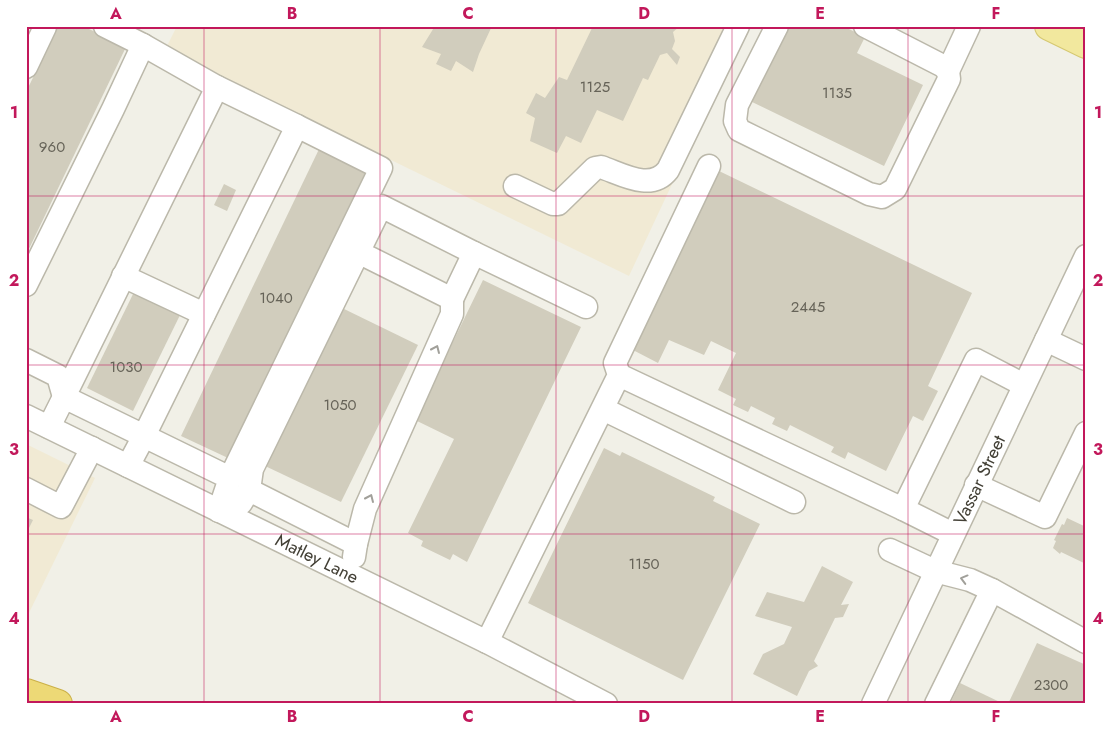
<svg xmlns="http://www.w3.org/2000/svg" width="1112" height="730" viewBox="0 0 1112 730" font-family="Jost,sans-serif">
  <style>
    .commercial { fill: #f1ead4 }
    .building { fill: #d1cdbd }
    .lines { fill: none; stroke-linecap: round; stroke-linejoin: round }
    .minor-casing { stroke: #bbb8aa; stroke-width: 25 }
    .major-casing { stroke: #d5c871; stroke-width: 30 }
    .highway-casing { stroke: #cbb047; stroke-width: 30 }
    .minor { stroke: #fff; stroke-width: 22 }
    .major { stroke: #f2e89e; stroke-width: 28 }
    .highway { stroke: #edd976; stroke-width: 28 }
    .oneway { stroke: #a1a09a }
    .grid { fill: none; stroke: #c2185b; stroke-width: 1; stroke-opacity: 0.55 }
    .labels { text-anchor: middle; stroke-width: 4.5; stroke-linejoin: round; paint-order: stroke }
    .number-label { font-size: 15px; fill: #666358 }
    .street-label { font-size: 18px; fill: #434036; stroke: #fff }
    .neatline { fill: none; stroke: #c2185b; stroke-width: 2 }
    .grid-label { font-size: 16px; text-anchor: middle; font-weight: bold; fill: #c2185b }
  </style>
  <rect width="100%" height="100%" fill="#f1f0e7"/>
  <g class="commercial">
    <path d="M177,26H746L629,276L165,50Z"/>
    <path d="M26,444L95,478L26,619Z"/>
  </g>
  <g class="building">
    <path d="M58,26H83L126,47L26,255V92Z"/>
    <path d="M435,26H492L479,54L473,72L456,61L451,71L436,64L441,54L422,47Z"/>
    <path d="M593,26H667L670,28L671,26H680L673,32L675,41L672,49L680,57L677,65L667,53L660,55L648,80L643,78L623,121L597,110L581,143L566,136L557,153L530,141L535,118L526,113L536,93L545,98L559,77L567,80Z"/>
    <path d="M786,26H843L865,37L857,53L923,85L884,166L750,101Z"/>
    <path d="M321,145L368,167L228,458L181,436Z"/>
    <path d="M717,170L972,293L928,386L938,391L923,421L913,416L886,471L848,452L845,459L831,452L834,447L790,425L787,431L772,424L775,418L751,406L748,412L733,405L736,399L718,390L736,353L711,341L704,355L669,340L658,363L631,349Z"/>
    <path d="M224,184L236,190L227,211L214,205Z"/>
    <path d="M483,280L581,327L467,562L453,554L450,560L421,546L423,541L408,533L454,439L415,420Z"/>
    <path d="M136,288L182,311L133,411L87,388Z"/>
    <path d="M340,307L418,345L341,502L263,465Z"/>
    <path d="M604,448L620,456L622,452L715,497L713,501L760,524L683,680L528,603Z"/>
    <path d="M26,517L33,520L26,534Z"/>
    <path d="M1067,518L1084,526L1086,522V564L1061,552L1060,554L1053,548L1056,541L1054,540L1062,524L1064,525Z"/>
    <path d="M822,566L853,582L841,605L849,604L843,617L835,618L814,661L818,666L809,671L797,696L753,674L763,654L784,644L792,627L755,616L767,592L804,602Z"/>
    <path d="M1037,643L1086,665V704H1008Z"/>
    <path d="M960,683L1004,704H950Z"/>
  </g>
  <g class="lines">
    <g class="minor-casing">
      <g id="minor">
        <path d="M777,26L737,105L735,121L739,130L869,194L882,197L895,189L949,79L948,71L943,66L865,26"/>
        <path d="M143,45L217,87"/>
        <path d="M26,67L45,27L43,26"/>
        <path d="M948,71L969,26"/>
        <path d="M515,186L553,204H558L595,168L601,167C622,174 651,192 668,170L738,26"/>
        <path d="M474,253L586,307"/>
        <path d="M123,276L204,314"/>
        <path d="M26,285L113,109L143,45L105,26"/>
        <path d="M1046,340L1086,359"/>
        <path d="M26,360L58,376L64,397"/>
        <path d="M619,375L903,509"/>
        <path d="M603,409L794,502"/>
        <path id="s1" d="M26,416L487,642L606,704"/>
        <path d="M49,427L64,397L144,436L297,126L217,87L64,397"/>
        <path d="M128,466L144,436L230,478L219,511"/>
        <path d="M230,478L381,168L297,126"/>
        <path d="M976,485L1045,517L1086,433"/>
        <path d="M26,489L61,507L92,448"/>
        <path d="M249,490L252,469C295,381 338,293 381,206L474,253L452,299L358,252"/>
        <path d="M241,503L249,490L356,544L354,557"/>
        <path d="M953,534L903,509L976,360L1024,385"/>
        <path d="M356,544L365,509L452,314V299"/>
        <path d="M890,550L935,571L970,580L992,590L1086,642"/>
        <path d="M487,642L619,375L615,363L709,166"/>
        <path id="s2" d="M873,704L1086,256"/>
        <path d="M936,704L992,590"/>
      </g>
    </g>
    <g class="major-casing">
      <path id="major" d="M1049,26L1086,44"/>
    </g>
    <g class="highway-casing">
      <path id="highway" d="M26,693L58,704"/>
    </g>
    <use href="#minor" class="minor"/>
    <use href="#major" class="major"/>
    <use href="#highway" class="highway"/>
  </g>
  <defs><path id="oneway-chevron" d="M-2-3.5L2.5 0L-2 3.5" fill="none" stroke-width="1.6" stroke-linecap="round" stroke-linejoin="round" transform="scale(1.25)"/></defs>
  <g class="oneway">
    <use href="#oneway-chevron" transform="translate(436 349) rotate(-66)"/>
    <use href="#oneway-chevron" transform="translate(370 498) rotate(-66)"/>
    <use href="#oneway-chevron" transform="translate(964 579) rotate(-165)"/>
  </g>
  <path class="grid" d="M204,26V704M380,26V704M556,26V704M732,26V704M908,26V704M26,196H1086M26,365H1086M26,534H1086"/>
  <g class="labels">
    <g class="number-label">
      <text x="595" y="92">1125</text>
      <text x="837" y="98">1135</text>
      <text x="52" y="152">960</text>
      <text x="276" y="303">1040</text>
      <text x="808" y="312">2445</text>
      <text x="126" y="372">1030</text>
      <text x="340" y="410">1050</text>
      <text x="644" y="569">1150</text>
      <text x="1051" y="690">2300</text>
    </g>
    <g class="street-label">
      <text dy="6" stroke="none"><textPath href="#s2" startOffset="248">Vassar Street</textPath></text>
      <text dy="6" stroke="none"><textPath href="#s1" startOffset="324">Matley Lane</textPath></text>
    </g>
  </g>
  <rect width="1112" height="730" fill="none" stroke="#ffffff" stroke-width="55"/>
  <rect x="28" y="28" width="1056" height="674" class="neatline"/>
  <g class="grid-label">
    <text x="116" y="19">A</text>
    <text x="292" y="19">B</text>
    <text x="468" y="19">C</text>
    <text x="644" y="19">D</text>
    <text x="820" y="19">E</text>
    <text x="996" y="19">F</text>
    <text x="14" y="118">1</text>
    <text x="1098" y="118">1</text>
    <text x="14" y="286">2</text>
    <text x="1098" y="286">2</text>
    <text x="14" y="455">3</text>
    <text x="1098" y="455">3</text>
    <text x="14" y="624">4</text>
    <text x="1098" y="624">4</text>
    <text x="116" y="722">A</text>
    <text x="292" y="722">B</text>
    <text x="468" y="722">C</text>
    <text x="644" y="722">D</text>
    <text x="820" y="722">E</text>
    <text x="996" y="722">F</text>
  </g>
</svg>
